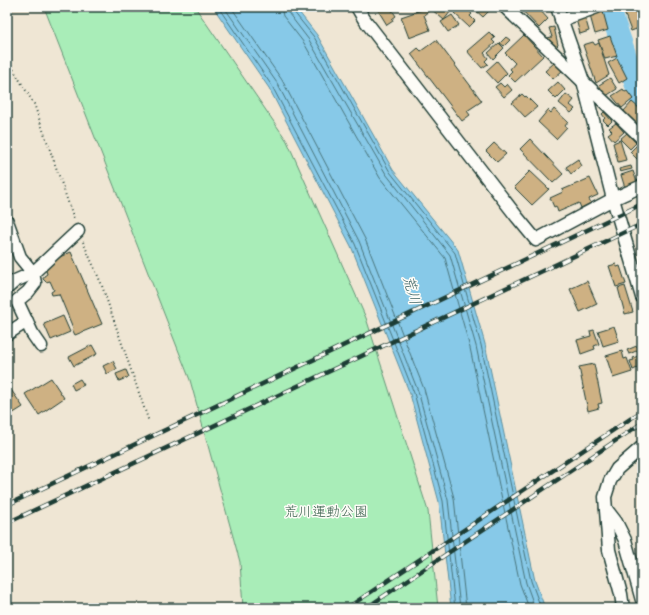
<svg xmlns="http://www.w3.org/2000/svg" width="649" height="615" viewBox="0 0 649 615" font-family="Dekko,'Klee One',sans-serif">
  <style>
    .green { fill: #a9edb8; stroke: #649576 }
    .water { fill: #87c9e8; stroke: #5d91a0 }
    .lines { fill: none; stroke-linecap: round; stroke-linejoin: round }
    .shore { stroke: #49757c; stroke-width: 1 }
    .river { stroke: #87c9e8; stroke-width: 22 }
    .building { fill: #ceb183; stroke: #1f3d34 }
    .minor-casing { stroke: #1f3d34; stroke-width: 15 }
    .path { stroke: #1f3d34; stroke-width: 2; stroke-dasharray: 1 3; stroke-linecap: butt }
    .minor { stroke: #fdfcf7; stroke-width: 12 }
    .rail-casing { stroke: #1f3d34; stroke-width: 4.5 }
    .rail { stroke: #fdfcf7; stroke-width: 3; stroke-dasharray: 9; stroke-linecap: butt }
    .labels { text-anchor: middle; stroke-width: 3; stroke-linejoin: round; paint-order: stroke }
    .park-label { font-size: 14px; fill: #3b604e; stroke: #fdfcf7 }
    .water-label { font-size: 15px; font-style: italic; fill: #396061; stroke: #fdfcf7 }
  </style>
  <rect width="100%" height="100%" fill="#efe6d4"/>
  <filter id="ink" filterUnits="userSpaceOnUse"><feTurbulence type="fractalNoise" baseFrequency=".025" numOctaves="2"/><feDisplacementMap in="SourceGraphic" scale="8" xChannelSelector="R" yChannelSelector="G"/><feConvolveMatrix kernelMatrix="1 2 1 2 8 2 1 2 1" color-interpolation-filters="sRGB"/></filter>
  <g filter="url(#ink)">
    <path class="green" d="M44,7H195L287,141L366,318L428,511L438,608H243L240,562L190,380Z"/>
    <path class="water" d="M213,7H295L317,35L393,170L458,250L485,344L535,581L545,608H451L439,502L410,394L351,246L269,88Z"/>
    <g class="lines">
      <g class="shore">
        <path d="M218,7L272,86L355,244L414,393L443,501L455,608"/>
        <path d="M224,7L277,83L359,241L418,391L448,500L460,608"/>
        <path d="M231,7L282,80L365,239L424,389L454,498L466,608"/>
        <path d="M281,7L283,16L304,43L380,178L445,258L470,348L520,584L529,608"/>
        <path d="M287,7L289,14L309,40L386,174L450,255L476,346L526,583L535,608"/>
        <path d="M292,7L293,11L314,37L390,172L455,253L481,345L531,581L541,608"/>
      </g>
      <path class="river" d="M609,7L642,103"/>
    </g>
    <g class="building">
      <path d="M376,7H390L396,16L392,19L393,21L387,25Z"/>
      <path d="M424,7H454L444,20L431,9L424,15L430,30L409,38L401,17L421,10Z"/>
      <path d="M459,7H465L472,14L470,16L475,21L469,27L454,13Z"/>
      <path d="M472,7H493L483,17Z"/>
      <path d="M519,7H539L541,9H539L548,19L539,28Z"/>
      <path d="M622,7H640L642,13V27L631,31Z"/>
      <path d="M602,8L608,30L595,34L589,12Z"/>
      <path d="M452,15L459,25L448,32L441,22Z"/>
      <path d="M585,17L589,31L580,34L576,19Z"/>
      <path d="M554,27L558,45L556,47L547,38L552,37L549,28Z"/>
      <path d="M489,32L495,38L492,40L495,43L484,53L488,58L485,61L488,64L482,68L467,51Z"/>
      <path d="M524,35L543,56L515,82L508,75L512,71L510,69L515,63L505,53Z"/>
      <path d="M610,36L617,56L605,59L598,40Z"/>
      <path d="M506,37L510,40L504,46L500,43Z"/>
      <path d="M436,40L482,101L467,111L470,115L462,121L411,54L418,48L421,51Z"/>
      <path d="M593,42L595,45L599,43L609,75L596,83L583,45Z"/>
      <path d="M499,43L504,48L493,59L488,53Z"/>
      <path d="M617,58L627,78L619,83L608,63Z"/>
      <path d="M497,61L507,73L497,83L486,71Z"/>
      <path d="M554,63L562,71L553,79L545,71Z"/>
      <path d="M610,78L617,89L606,96L599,85Z"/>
      <path d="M558,82L565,90L556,99L548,91Z"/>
      <path d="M500,83L504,87L507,84L512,90L504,97L495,87Z"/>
      <path d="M623,89L625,92L627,91L633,99L622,108L612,96Z"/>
      <path d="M522,94L525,97L526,96L537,107L525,117L512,103Z"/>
      <path d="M566,94L574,100L570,105L575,109L571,113L559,103Z"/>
      <path d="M632,102L639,108L642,119V121L638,126L623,112Z"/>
      <path d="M554,109L568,122L565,126L567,127L556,139L538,122L548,110L551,113Z"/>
      <path d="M604,112L612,121L608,125L603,120L605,118L602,114Z"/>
      <path d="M616,123L624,132L614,141L608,134L612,131L609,128Z"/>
      <path d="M627,133L636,143L630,149L620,139Z"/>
      <path d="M530,139L563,174L553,183L520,149Z"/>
      <path d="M620,140L626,160L618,162L613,143Z"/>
      <path d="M494,143L506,154L497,162L486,151Z"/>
      <path d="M637,145L642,149V164L630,152Z"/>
      <path d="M578,159L582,166L571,174L566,167Z"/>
      <path d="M631,166L632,169L620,172L619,169Z"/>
      <path d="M530,171L549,189L532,205L514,187Z"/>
      <path d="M633,171L637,182L625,188L621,175Z"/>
      <path d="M590,178L598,195L589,199L591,203L581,208L579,203L558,212L556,206L554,207L550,198L563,192L562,190Z"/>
      <path d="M71,252L102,324L75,335L72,329L73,328L59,294L52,295L51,292L54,290L50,281L46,282L43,279L44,276L47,274L45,267L48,262Z"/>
      <path d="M616,264L617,267L620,266L626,284L616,287L609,266Z"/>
      <path d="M587,281L597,304L580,312L570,289Z"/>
      <path d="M625,286L633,312L625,314L618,288Z"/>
      <path d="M63,316L70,332L51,340L44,324Z"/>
      <path d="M614,326L619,341L603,346L598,331Z"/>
      <path d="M594,330L599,344L594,346L595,349L581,354L577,340L591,336L590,331Z"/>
      <path d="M92,345L97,354L74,366L69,357Z"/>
      <path d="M639,345L641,349L629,354L627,350Z"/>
      <path d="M622,351L624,359L627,358L632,372L613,378L606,356Z"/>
      <path d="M642,352V366L633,370L630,361L634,360L633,358L641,355L640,353Z"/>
      <path d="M113,361L117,369L107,374L103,366Z"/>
      <path d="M594,364L602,403L598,404L599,408L588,411L579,367Z"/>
      <path d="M126,370L129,377L119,381L116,374Z"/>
      <path d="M51,378L64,398L39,415L25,394Z"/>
      <path d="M80,379L84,385L74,390L71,384Z"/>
      <path d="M7,384L23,407L7,417Z"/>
    </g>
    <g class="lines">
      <g class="minor-casing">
        <g id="minor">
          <path d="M357,7L364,19L517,217L536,240L613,199L642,186"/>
          <path d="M505,7L642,138"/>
          <path d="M557,7L583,81L613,199L642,297"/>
          <path d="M561,20L597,7"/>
          <path d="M7,221L20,257L33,273L15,281L7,288"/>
          <path d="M7,334L27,321"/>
          <path d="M41,346L32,333L17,301L28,292L35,283L33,273L78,231"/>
          <path d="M606,509L616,522L625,540L642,600"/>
          <path d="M623,608L621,594L609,550L605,497L610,481L617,469L642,447"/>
        </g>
      </g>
      <g class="path">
        <path d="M7,59L34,104L74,219"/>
        <path d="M83,242L101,283L149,422"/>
      </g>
      <use href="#minor" class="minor"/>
      <g class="rail-casing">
        <g id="rail">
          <path d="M7,505L642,204"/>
          <path d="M7,523L642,224"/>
          <path d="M347,608L642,411"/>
          <path d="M366,608L642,423"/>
        </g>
      </g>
      <use href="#rail" class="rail"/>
    </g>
  </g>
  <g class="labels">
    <g class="park-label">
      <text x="326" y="516">荒川運動公園</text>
    </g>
    <g class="water-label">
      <text transform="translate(412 290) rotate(74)" y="5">荒川</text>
    </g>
  </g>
  <rect width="649" height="615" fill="none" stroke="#fdfcf7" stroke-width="24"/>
  <rect x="12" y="12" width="625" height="591" fill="none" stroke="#1f3d34" stroke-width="1.5" filter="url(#ink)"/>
</svg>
